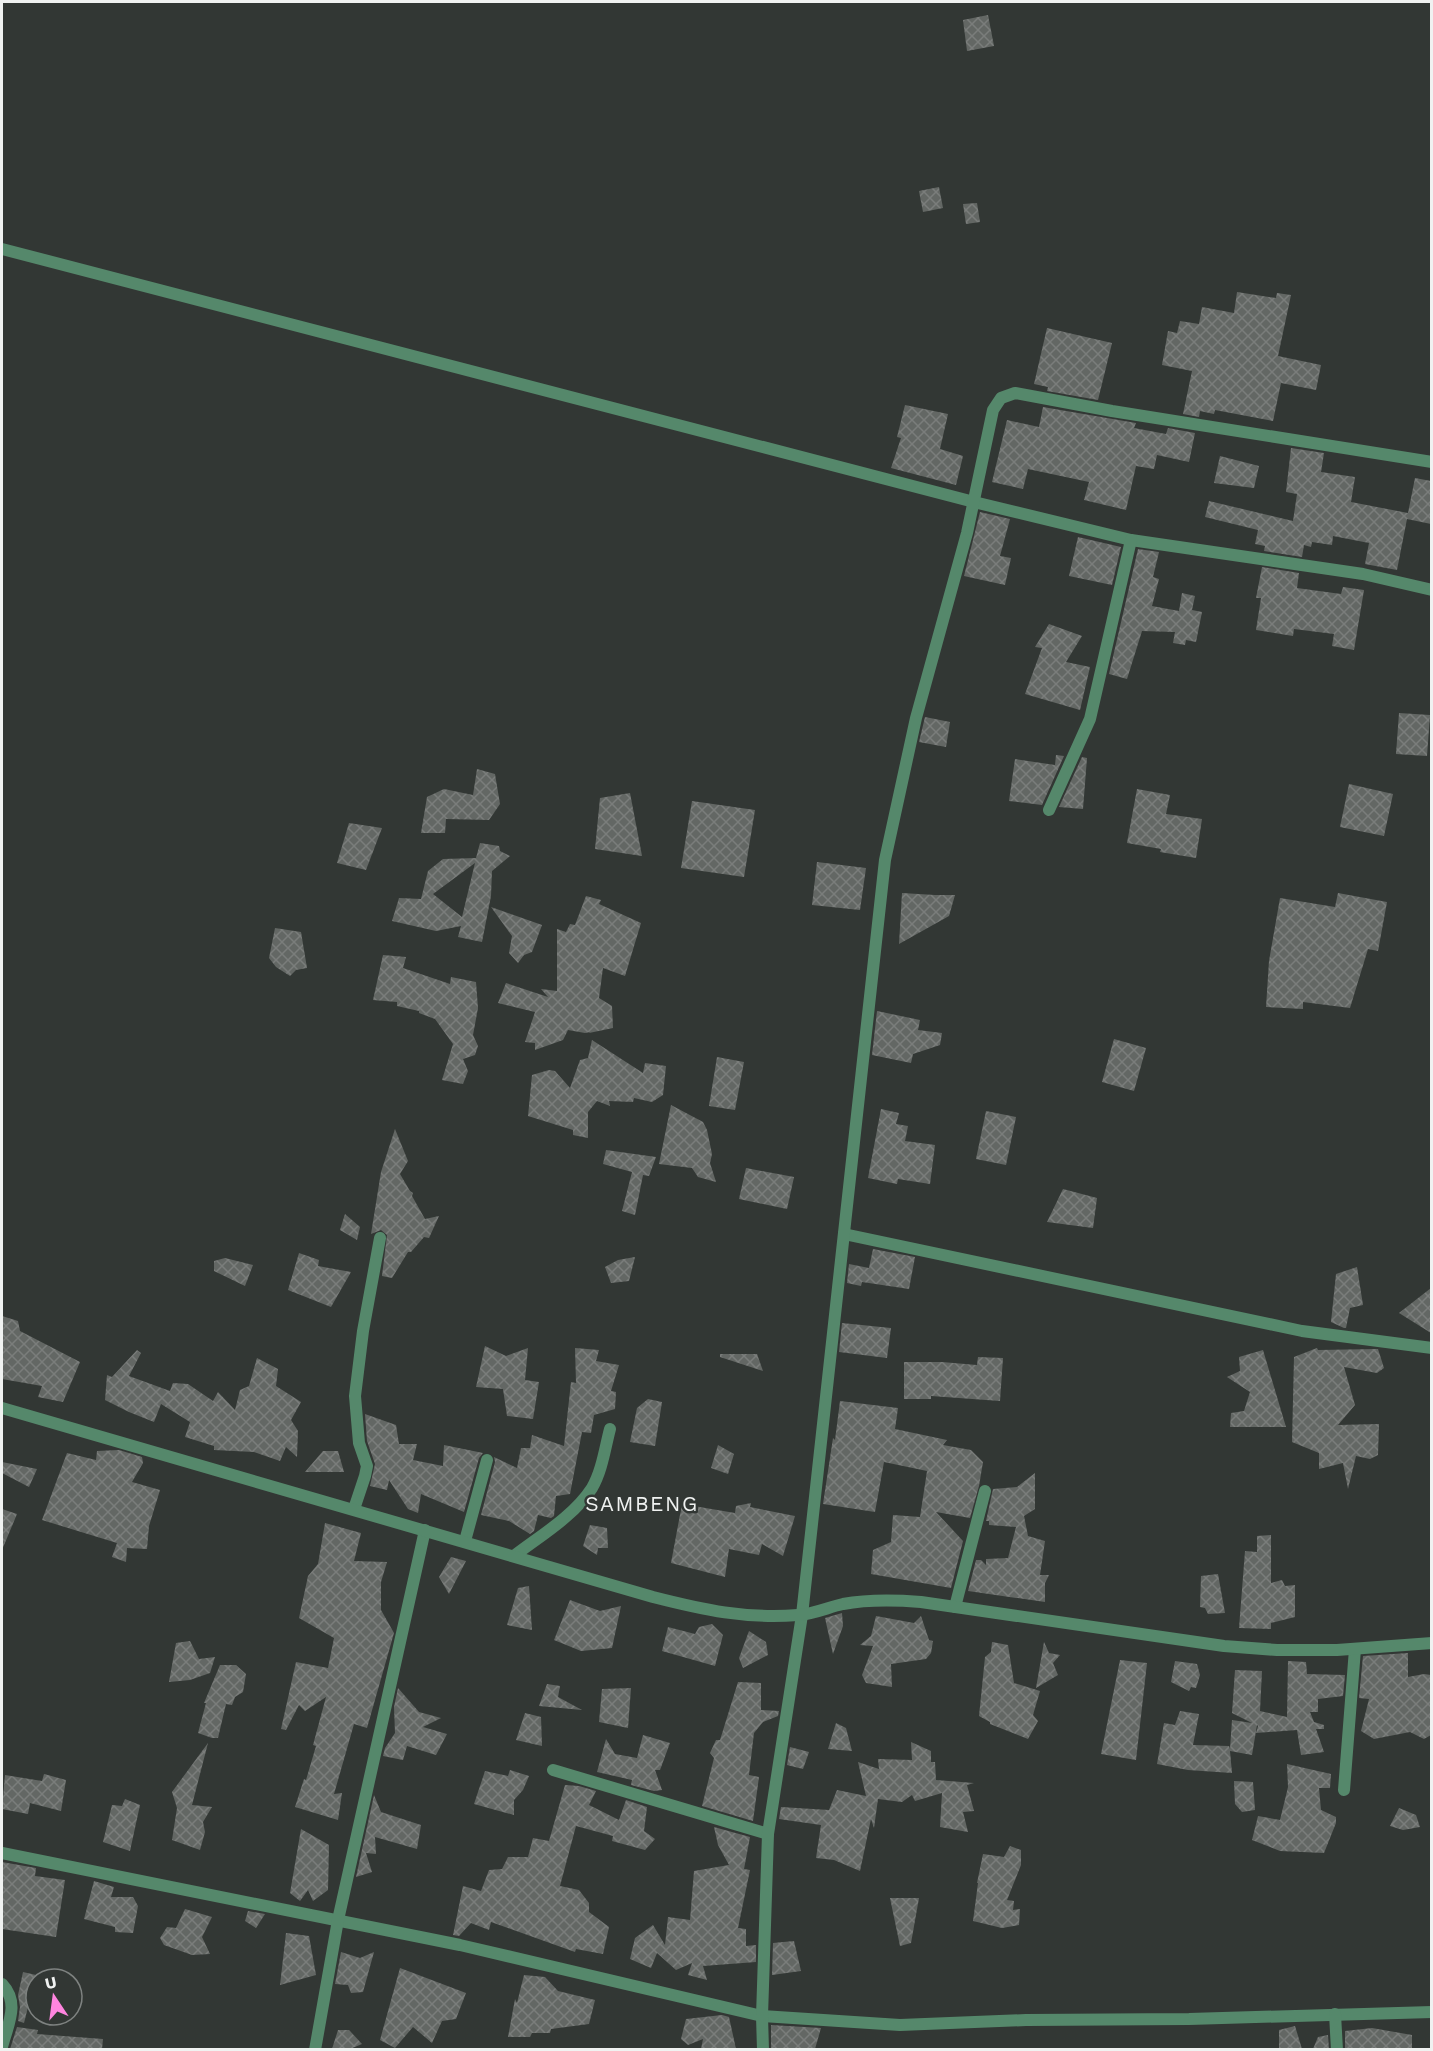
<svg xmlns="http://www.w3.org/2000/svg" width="1433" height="2051" viewBox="0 0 1433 2051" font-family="'Work Sans',sans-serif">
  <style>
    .building { fill: url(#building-cross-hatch); fill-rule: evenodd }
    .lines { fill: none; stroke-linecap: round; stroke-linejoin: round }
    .minor { stroke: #55886b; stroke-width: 12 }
    .tertiary { stroke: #55886b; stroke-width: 12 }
    .labels { text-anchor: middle; stroke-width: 5; stroke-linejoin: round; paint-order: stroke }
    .quarter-label { font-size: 21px; letter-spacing: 1.5px; fill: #f0f2f1; stroke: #323734 }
  </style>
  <defs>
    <pattern id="building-cross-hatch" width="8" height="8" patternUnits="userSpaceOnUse" patternTransform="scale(1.5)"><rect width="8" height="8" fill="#636764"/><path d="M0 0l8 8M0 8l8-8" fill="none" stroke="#7a7d7b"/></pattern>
  </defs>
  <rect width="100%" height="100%" fill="#323734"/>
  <g class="building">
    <path d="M988,15L994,46L967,51L963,20Z"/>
    <path d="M939,187L943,208L923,212L919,191Z"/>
    <path d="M977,203L980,222L966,224L963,204Z"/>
    <path d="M1237,292L1276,298L1277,293L1291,295L1278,356L1321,365L1316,390L1281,383L1273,421L1215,410L1214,414L1200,411L1199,417L1183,414L1192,371L1162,365L1168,331L1177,333L1180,321L1199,324L1202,307L1234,313Z"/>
    <path d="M1047,328L1112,343L1098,400L1047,391L1048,387L1034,384Z"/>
    <path d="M905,405L948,414L940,449L963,456L956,485L891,468L901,438L897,437Z"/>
    <path d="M1043,407L1136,423L1134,428L1166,434L1168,428L1195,433L1189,462L1157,455L1154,469L1136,466L1126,510L1084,500L1089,482L1028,469L1023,489L992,482L1007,420L1039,427Z"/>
    <path d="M1291,448L1324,453L1321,472L1355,477L1351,502L1408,513L1415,478L1431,481V524L1407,519L1397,570L1365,564L1369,543L1333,536L1332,545L1312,542L1311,547L1304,545L1302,557L1264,551L1265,546L1255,544L1258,530L1205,517L1209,501L1293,521L1297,494L1286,492Z"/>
    <path d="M1220,456L1259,466L1254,488L1214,483Z"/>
    <path d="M980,512L1010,519L1000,556L1011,558L1005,585L964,576Z"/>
    <path d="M1078,537L1121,547L1112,585L1069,576Z"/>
    <path d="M1138,549L1159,552L1153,577L1159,579L1152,606L1179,611L1182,593L1195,596L1192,610L1202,612L1196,642L1186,640L1185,645L1173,643L1175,632L1142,631L1127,679L1109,674Z"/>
    <path d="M1262,567L1299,573L1297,588L1341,594L1343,587L1364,590L1354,650L1332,646L1334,634L1294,629L1293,636L1256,630L1261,598H1256Z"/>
    <path d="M1049,624L1082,636L1066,662L1090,667L1080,710L1025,694L1042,648L1035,647Z"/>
    <path d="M1399,713L1430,715L1427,756L1396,754Z"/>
    <path d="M925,717L950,722L946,747L919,742Z"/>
    <path d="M1056,755L1064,756L1042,805L1009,801L1015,759L1055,765Z"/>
    <path d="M1082,757L1087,758L1083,809L1059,807Z"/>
    <path d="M477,769L495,774L500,804L489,820L446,819L445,833H421L427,797L444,789L473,795Z"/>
    <path d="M1349,784L1393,794L1384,836L1340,827Z"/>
    <path d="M1137,789L1170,795L1166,814L1202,819L1196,858L1160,852L1161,849L1127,843Z"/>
    <path d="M630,793L642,856L595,849L600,798Z"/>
    <path d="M692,801L755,810L744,877L681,868Z"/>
    <path d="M349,823L382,828L366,870L337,863Z"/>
    <path d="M480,843L499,846L500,851L510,856L492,871L491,896L482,942L458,937L461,926L436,931L392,921L399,898L421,899L428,871L443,859L476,858ZM475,863L462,917L433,894Z"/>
    <path d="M817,862L866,868L860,910L812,905Z"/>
    <path d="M902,893L935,895H955L949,916L899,944Z"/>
    <path d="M1338,893L1387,902L1378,951L1368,949L1350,1008L1303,1002V1009L1266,1007L1269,961L1280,898L1335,907Z"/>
    <path d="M586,896L601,900L599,904L641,923L625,976L603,968L599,998L612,1006L613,1028L589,1033L590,1032L585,1033L568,1030L563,1040L535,1050V1043L525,1042L535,1012L498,1003L506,983L548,997L541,989L557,991V929L566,932L570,924L575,925Z"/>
    <path d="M491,907L542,925L532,952L524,955L518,963L509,953L512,936Z"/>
    <path d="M275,928L301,932L307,968L296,970L290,976L276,967L269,958Z"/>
    <path d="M383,955L406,957L403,968L450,984L451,977L476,982L478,1008L473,1035L478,1046L475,1055L463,1059L468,1071L463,1084L442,1080L453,1044L435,1019L419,1013V1011L397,1006V1002L373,1000Z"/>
    <path d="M877,1011L920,1020L918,1030L942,1033L940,1045L913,1054L911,1063L872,1055Z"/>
    <path d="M1114,1039L1146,1048L1134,1091L1102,1082Z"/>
    <path d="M592,1040L643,1073L645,1063L666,1066L663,1095L652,1102L634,1098L633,1102L609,1101L610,1106L597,1101L588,1112V1138L573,1135V1130L528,1116L532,1075L549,1070L555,1071L570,1088L580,1060L588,1058Z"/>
    <path d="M717,1057L744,1062L735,1110L709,1106Z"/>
    <path d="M671,1105L703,1122L707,1130L712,1154L710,1163L716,1182L698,1177L692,1168L659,1164Z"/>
    <path d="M881,1109L899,1113L896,1124L908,1126L905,1141L935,1145L930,1184L898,1179L897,1184L868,1178Z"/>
    <path d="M986,1111L1016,1117L1006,1165L976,1159Z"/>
    <path d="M395,1129L408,1161L400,1174L410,1191L413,1193L412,1196L425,1219L439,1216L429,1238L424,1237L411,1252H408L392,1278L382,1276L387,1235L381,1230L371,1234L381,1172Z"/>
    <path d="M606,1150L656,1157L649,1176L643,1175L635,1215L622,1211L632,1172L603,1164Z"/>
    <path d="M746,1168L794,1177L787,1209L739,1199Z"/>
    <path d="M1063,1189L1097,1198L1093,1228L1047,1222Z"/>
    <path d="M345,1214L360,1227L357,1240L340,1230Z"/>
    <path d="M873,1249L915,1257L909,1289L862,1282L861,1286L847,1283L849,1264L869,1268Z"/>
    <path d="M299,1253L319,1260L318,1266L351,1272L331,1307L288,1290Z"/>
    <path d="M635,1257L629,1281L611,1283L605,1267L618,1260Z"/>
    <path d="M225,1258L253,1265L245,1286L214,1271V1261Z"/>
    <path d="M1357,1267L1363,1305L1350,1308L1346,1328H1344L1331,1322L1336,1274Z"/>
    <path d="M1431,1288V1333L1399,1313Z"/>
    <path d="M2,1316L18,1321L20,1331L80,1362L63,1402L38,1397L42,1386L2,1379Z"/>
    <path d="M842,1323L891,1328L887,1358L839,1352Z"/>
    <path d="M485,1346L506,1356L528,1348L525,1380L539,1382L533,1419L507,1416L503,1389L476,1387Z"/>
    <path d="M575,1348L599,1350L596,1361L619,1365L611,1391L616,1392L615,1409L594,1415L591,1433L582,1432L570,1494L556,1496L554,1516L551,1518L538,1515L534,1531L530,1534L509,1521L481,1515L495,1462L494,1457L517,1468L521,1448H530L532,1435L564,1446L571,1382L576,1383Z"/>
    <path d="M1317,1348L1318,1350L1378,1349L1384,1368L1377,1373L1344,1367L1355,1405L1338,1425L1379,1424L1378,1455L1370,1459L1356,1456L1348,1489L1343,1463L1319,1469V1453L1292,1442L1294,1357Z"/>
    <path d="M137,1350L141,1353L129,1376L170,1391L173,1383L188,1384L213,1401L218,1392L235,1410L240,1390L249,1386L257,1358L278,1369L276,1386L301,1402L291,1420L298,1431L297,1457L286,1447L280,1461L254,1452L214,1450V1446L185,1437L190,1422L161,1404L154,1422L129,1412L105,1400L107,1375L112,1377Z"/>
    <path d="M1263,1350L1286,1427H1230L1231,1413L1244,1411L1250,1392L1227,1377L1240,1371L1239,1357Z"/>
    <path d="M720,1354H757L763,1371L720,1357Z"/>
    <path d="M978,1357L1003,1358L1000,1401L931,1396V1399H904V1362H942L977,1365Z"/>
    <path d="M648,1399L662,1402L655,1446L630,1442L637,1408Z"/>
    <path d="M840,1401L898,1408L895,1429L947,1440L943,1445L971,1450L983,1462L979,1486L970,1518L936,1512L963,1541L951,1588L871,1574L873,1550L891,1542L893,1515L920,1517L927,1471L884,1462L875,1512L823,1504L833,1438L835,1440Z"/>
    <path d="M365,1414L396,1425L399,1444H417L413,1460L443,1466L444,1445L483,1453L479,1458L464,1512L421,1494L418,1513L408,1509L389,1480L387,1490L370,1486L375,1464L367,1441Z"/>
    <path d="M718,1445L734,1454L728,1474L711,1468Z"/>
    <path d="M119,1450L142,1457L143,1463L132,1482L160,1490L149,1526L147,1549L127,1548L126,1562L112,1557L117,1543L42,1520L67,1453L96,1460L97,1451Z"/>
    <path d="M323,1451H338L344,1472H305Z"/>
    <path d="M2,1462L37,1469L29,1487L2,1473Z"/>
    <path d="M1035,1473V1509L1024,1516L1028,1536L1045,1541L1040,1575H1049L1045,1583V1602L968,1591L976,1560H981L986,1565V1559L1008,1558L1016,1527L989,1525V1521H986L993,1489L1017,1487Z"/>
    <path d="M751,1503L750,1507L795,1516L783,1556L762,1544L759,1555L729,1549L725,1577L671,1563L682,1504L735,1513L736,1506Z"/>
    <path d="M2,1509L17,1514L2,1550Z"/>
    <path d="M325,1523L361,1533L354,1561L387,1562L381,1582V1610L394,1633L367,1728L354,1724L334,1794L342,1793L338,1820L295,1807L304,1779L306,1780L316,1746L313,1745L326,1697L305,1711L299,1705L286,1730L281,1729L296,1662L328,1668L334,1638L299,1618L308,1576L318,1564Z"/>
    <path d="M590,1525L607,1528L608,1548H598L597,1555L583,1546Z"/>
    <path d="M1271,1535V1583L1282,1580L1285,1586L1295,1585V1617L1271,1623V1629L1239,1628L1245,1551L1257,1552V1536Z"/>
    <path d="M451,1557L466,1561L449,1594L439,1577Z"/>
    <path d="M1218,1574L1225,1613L1208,1614L1205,1608L1200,1607L1201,1576Z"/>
    <path d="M529,1586L532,1630L507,1625L518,1588Z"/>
    <path d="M570,1600L600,1611L621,1606L612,1648L581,1651L554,1640Z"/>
    <path d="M842,1613L843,1626L833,1654L825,1618Z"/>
    <path d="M876,1616L914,1623L921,1616L929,1640L933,1641L931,1653L926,1659L891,1664L892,1687L866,1683L862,1675L873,1646L860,1645L871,1636Z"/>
    <path d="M712,1624L723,1635L715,1666L662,1651L668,1627L695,1634L699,1627Z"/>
    <path d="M749,1631L766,1642L768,1655L743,1668L739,1658Z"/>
    <path d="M190,1641L199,1659L215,1657L210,1673L190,1680L169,1682L176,1643Z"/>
    <path d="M992,1642L1008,1645L1014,1683L1040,1691L1033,1715L1038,1721L1028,1739L990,1724V1722L979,1716L985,1657L991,1652Z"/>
    <path d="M1044,1642L1049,1653L1060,1655L1053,1663L1058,1675L1036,1688Z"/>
    <path d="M1408,1653V1677L1424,1674L1431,1675V1735L1424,1739L1410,1732L1374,1739L1361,1731L1369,1699L1359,1698L1363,1656Z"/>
    <path d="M1120,1660L1147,1663L1136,1760L1101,1754Z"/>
    <path d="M1175,1661L1197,1664L1200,1675L1196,1688L1191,1687L1189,1691L1171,1682Z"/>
    <path d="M1288,1661L1306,1662L1307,1674L1345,1675L1343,1696L1318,1699V1712H1310L1314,1722L1324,1725V1729H1316L1324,1752L1301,1755L1297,1730L1256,1733L1258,1726L1257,1725L1252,1755L1230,1751L1232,1773L1188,1770L1157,1764L1164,1723L1175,1725L1180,1711L1199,1714L1193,1745L1229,1746L1230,1749L1232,1720L1252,1723L1232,1713L1235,1670L1262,1671L1260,1711L1287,1717Z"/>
    <path d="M220,1665H236L246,1674L243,1692L235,1697L232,1705L226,1704L218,1738H212L198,1733L206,1703H204Z"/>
    <path d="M738,1682L761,1683V1710L779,1711L778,1716L763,1722L754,1733L749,1775L759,1777L753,1821L702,1806L714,1758L710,1753L716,1740H720Z"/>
    <path d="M547,1684L560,1686L558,1697L582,1710L539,1706Z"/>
    <path d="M398,1688L419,1712L441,1718L423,1727L447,1734L436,1755L407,1746L403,1760L383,1756L385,1748L395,1733L394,1707Z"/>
    <path d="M631,1688L628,1728L599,1722L602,1689Z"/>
    <path d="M525,1713L541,1717L542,1746L516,1740Z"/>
    <path d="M836,1723L846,1728L852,1751L828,1749Z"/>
    <path d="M643,1735L670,1743L660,1770H655L662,1790L654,1791L631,1785L632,1780L597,1772L606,1739L615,1754L637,1758Z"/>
    <path d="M911,1742L931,1751V1762H935L936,1780L974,1783L967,1785L974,1811L963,1812L968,1832L940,1827L942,1793L915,1801L912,1795L902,1802L878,1799L874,1828L871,1819L860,1871L834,1860L816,1858L821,1825L779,1819L781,1807L829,1810L837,1790L866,1796L858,1762L879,1769L878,1759L912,1760Z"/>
    <path d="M208,1743L192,1805L212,1807L203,1822L205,1832L200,1850L172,1840L177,1808L172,1792Z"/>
    <path d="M790,1747L809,1752L803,1769L787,1765Z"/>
    <path d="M1287,1764L1331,1774L1330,1788H1319L1321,1810L1336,1817V1823L1324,1853L1280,1851L1252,1840L1258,1816L1280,1820L1288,1787Z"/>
    <path d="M510,1770L529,1776L523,1790L514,1800V1815L474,1804L485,1771L508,1776Z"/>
    <path d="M44,1774L66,1780L61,1811L30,1803L28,1814L2,1809L5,1775L42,1781Z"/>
    <path d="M1234,1781L1253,1782L1255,1810L1242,1812L1235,1804Z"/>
    <path d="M565,1785L579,1786L596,1791L589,1805L619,1820L626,1800L647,1807L644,1831L655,1839L645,1850L612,1841L613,1836L576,1826L560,1886L579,1890L589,1903V1912L609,1927L603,1954L576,1949L575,1952L491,1922L489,1930L471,1923L459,1936L453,1935L463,1886L481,1891L489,1870L502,1869L508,1857H528L533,1838L549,1841Z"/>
    <path d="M374,1795L381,1812L421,1825L417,1849L375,1837L376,1854L366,1853L372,1872L356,1877Z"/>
    <path d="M125,1799L140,1805L130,1851L103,1842L112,1805L122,1806Z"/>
    <path d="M1399,1808L1416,1815L1420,1827L1403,1830L1390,1826Z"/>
    <path d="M714,1827L750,1837L744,1869L750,1870L738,1928L746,1929V1946L756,1945V1962L703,1966L707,1980L688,1975L692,1963L676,1970L657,1953L651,1968L630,1959L635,1938L653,1925L665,1945L668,1917L690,1920L694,1871L729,1865L718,1845Z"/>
    <path d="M301,1829L329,1845L328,1890L313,1901L308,1890L300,1901L290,1893Z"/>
    <path d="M1010,1846L1021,1850V1865L1007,1900L1014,1901L1013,1910L1020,1909L1019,1925L1002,1928L973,1921L978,1883H977L983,1854L1004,1857Z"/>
    <path d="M2,1862L36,1868L35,1876L65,1880L56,1937L2,1929Z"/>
    <path d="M94,1881L114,1887L111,1897H133L138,1906L133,1933L115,1932V1927L84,1919Z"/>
    <path d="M890,1898H919L911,1943L900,1946Z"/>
    <path d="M185,1909L212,1917L202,1937L210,1954L192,1955L164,1945L160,1938L167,1927L176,1928Z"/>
    <path d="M248,1911L265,1914L256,1928L245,1921Z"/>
    <path d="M286,1933L309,1936L316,1975L280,1985Z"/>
    <path d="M794,1941L801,1971L772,1975L773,1943Z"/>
    <path d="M341,1952L360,1958L374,1952L363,1992L351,1993L348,1985L335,1984Z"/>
    <path d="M400,1968L466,1993L456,2019L442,2021L432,2043L413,2027L395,2048L380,2040Z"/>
    <path d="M23,1972L36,1975L24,2023L18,2021L20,2007L18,1995Z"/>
    <path d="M524,1975L545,1977L558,1991L595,2000L589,2024L551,2029L550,2033H532L530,2037H508L515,1999L517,2003Z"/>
    <path d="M722,2015L729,2017L736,2049H701L703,2039L688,2045L681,2039L686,2019Z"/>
    <path d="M771,2025L821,2028L815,2049H771Z"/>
    <path d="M1295,2026L1302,2049H1279V2030Z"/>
    <path d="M17,2027L38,2030L37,2034L103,2039L102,2049H10Z"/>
    <path d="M1372,2028L1412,2035V2049H1345V2031Z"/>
    <path d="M338,2030H349L362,2044L350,2049H332Z"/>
    <path d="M1328,2035L1329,2049H1313L1318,2037Z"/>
  </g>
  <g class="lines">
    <g class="minor">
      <path d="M2,249L974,502L1131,540L1363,574L1432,590"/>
      <path d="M1049,810L1090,719L1131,540"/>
      <path d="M844,1234L1302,1331L1432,1348"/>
      <path d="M354,1509L365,1476L367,1466L359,1443L355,1396L363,1331L380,1238"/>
      <path d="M465,1541L487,1460"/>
      <path d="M514,1556C540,1536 574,1516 592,1488C602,1471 605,1448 610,1429"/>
      <path d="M955,1607L985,1491"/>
      <path d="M553,1770L768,1834"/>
      <path d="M1344,1790L1355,1649"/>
      <path d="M2,1853L460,1945L762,2016L900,2025L1026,2020L1189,2019L1432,2012"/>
      <path d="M2,1984C20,2003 8,2024 2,2047"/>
      <path d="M1335,2014L1337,2050"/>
      <path d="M315,2050L338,1920L425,1530"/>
      <path d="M763,2050L762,2016L768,1834L802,1615L885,860L916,718L967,533L993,410L1001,398L1015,393L1112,411L1432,462"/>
    </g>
    <path class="tertiary" d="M2,1408L653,1597C704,1610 745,1619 798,1615C814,1614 829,1607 843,1604C870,1599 895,1600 921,1602L1224,1646L1277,1650H1337L1432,1643"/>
  </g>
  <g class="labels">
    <g class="quarter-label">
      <text x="642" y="1511">SAMBENG</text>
    </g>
  </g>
  <rect width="1433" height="2051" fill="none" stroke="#f0f2f1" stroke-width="6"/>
  <g transform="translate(54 1997) rotate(347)"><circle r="28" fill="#323734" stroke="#7e8280" stroke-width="1.5"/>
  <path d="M0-4.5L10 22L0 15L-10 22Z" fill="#ff85df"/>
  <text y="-9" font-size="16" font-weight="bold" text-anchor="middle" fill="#f0f2f1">U</text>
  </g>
</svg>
